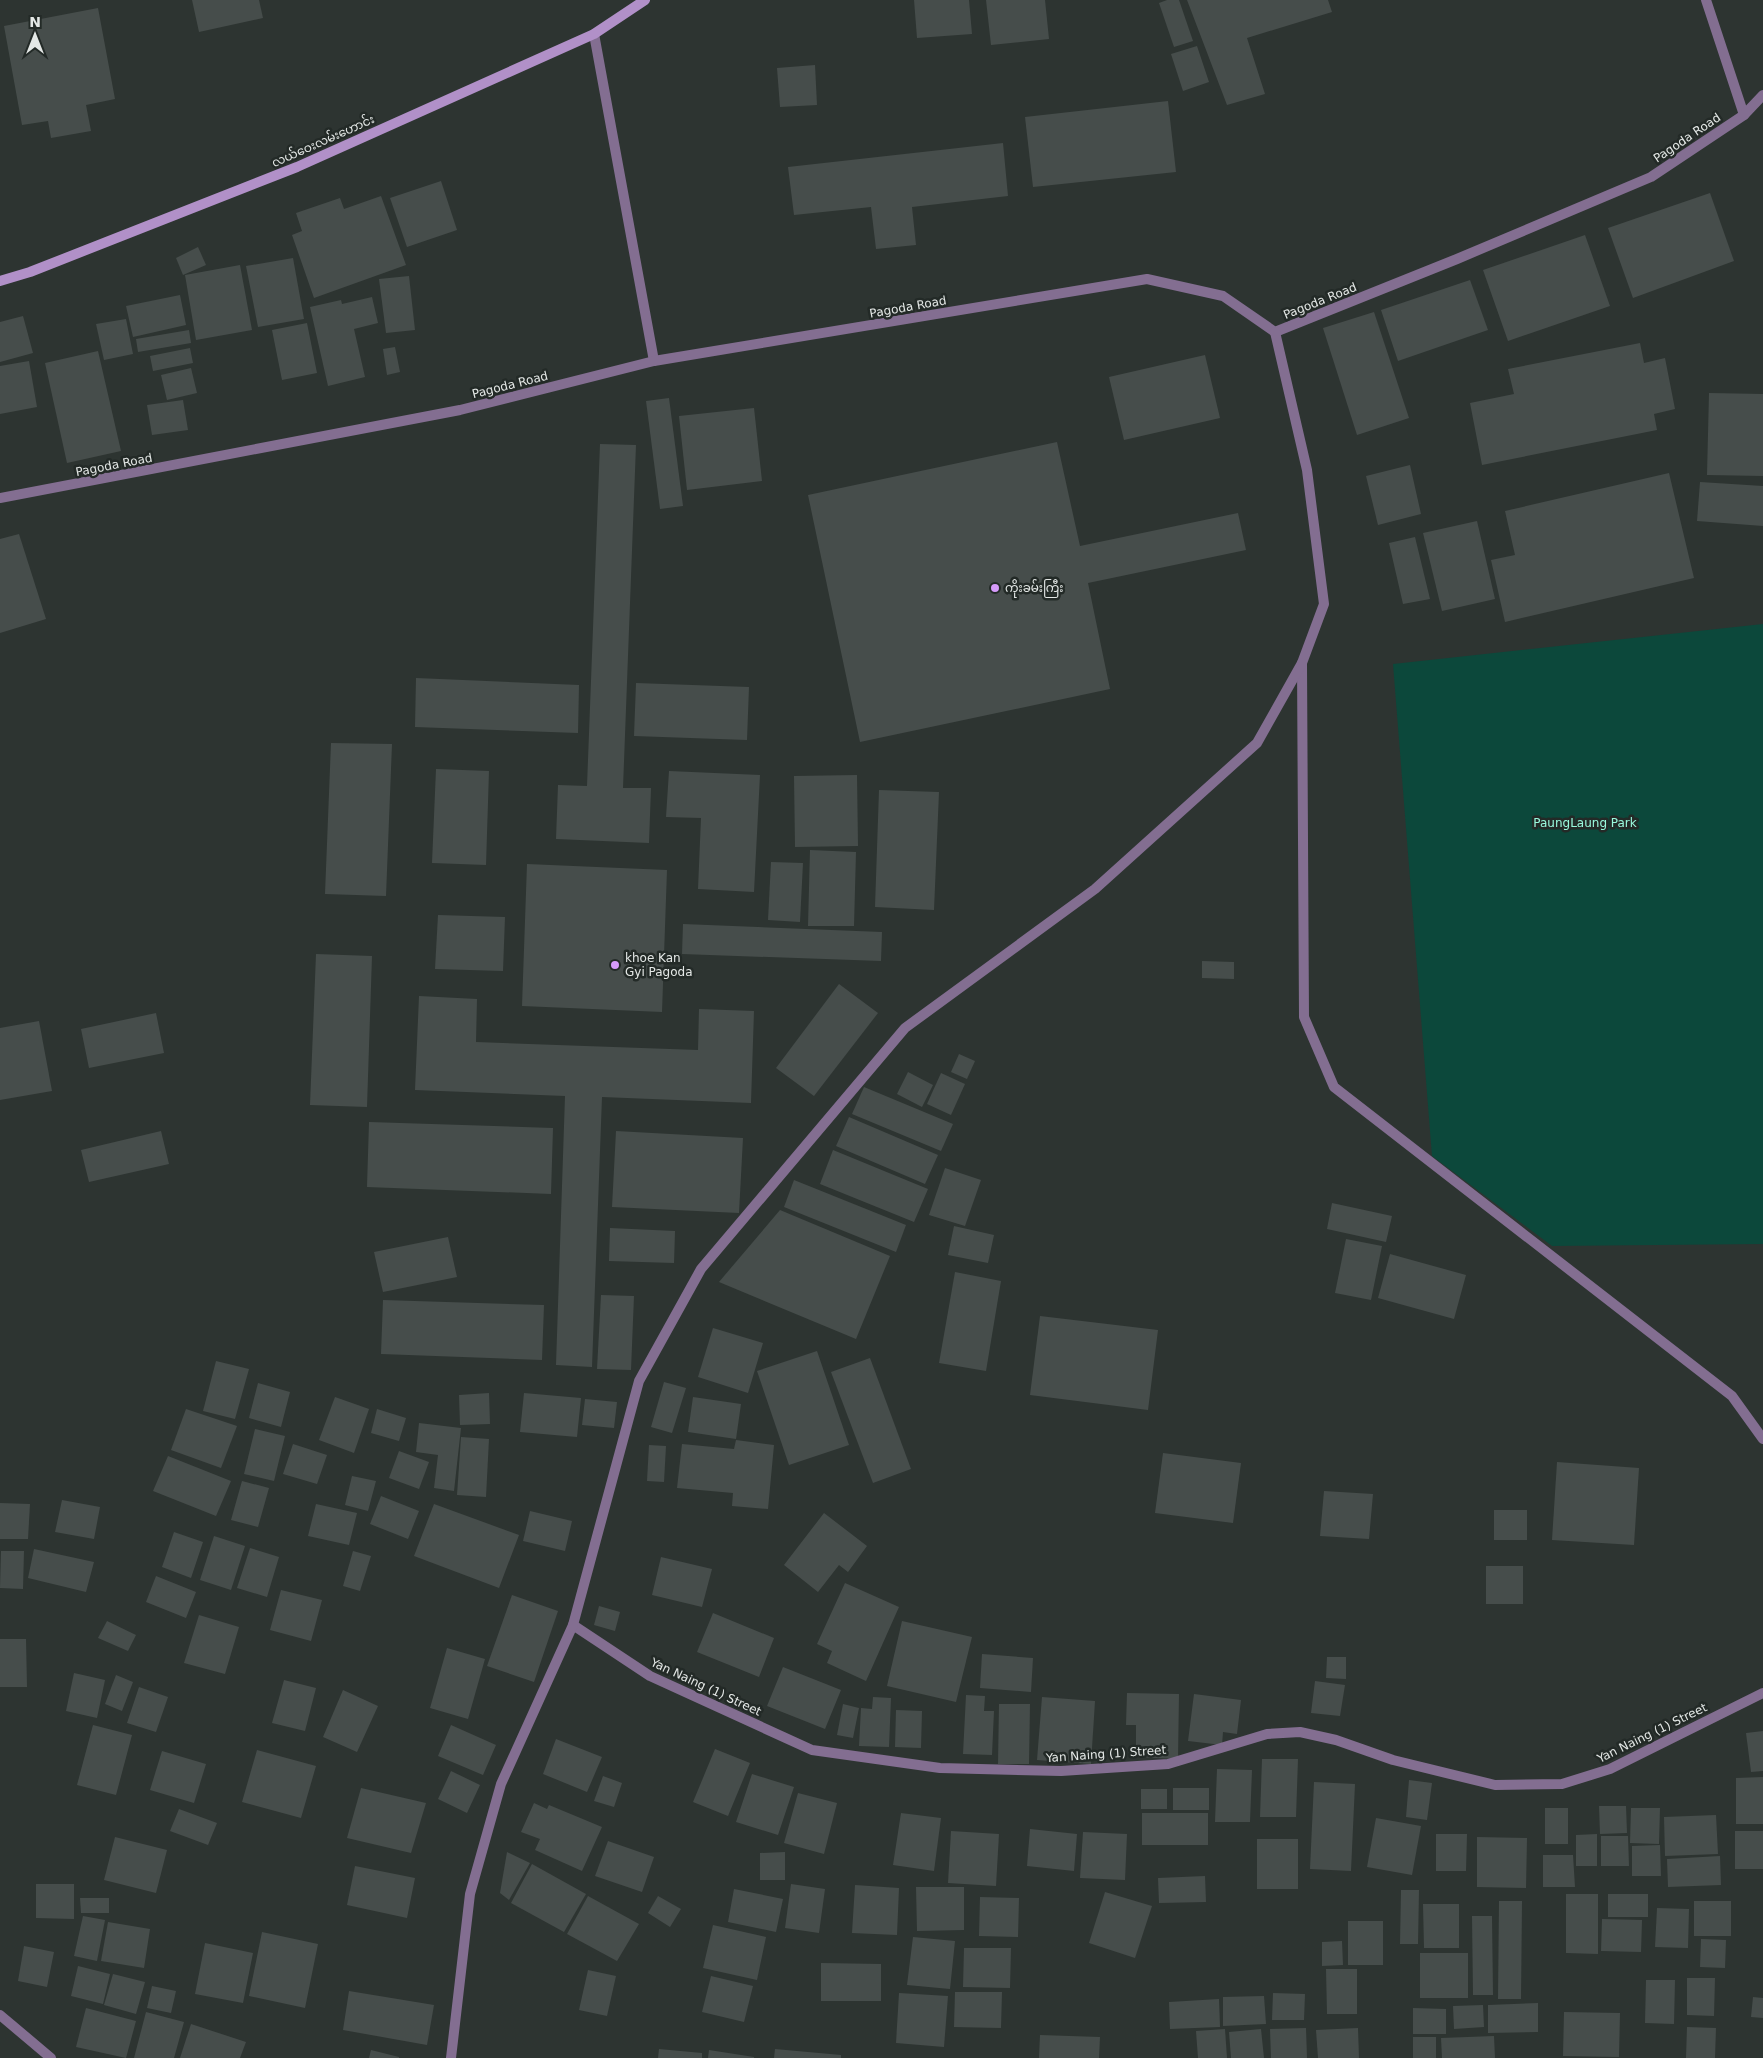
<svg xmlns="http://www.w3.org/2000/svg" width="1763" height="2058" viewBox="0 0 1763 2058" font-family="'DejaVu Sans','Noto Sans Myanmar',sans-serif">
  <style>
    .green { fill: #0c483b }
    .building { fill: #464d4b }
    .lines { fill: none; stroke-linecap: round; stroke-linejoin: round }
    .street { stroke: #836e91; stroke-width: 10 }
    .secondary { stroke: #b190c8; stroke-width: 10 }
    .poi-dot { fill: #d69bfa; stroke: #232a27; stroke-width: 2 }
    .labels { text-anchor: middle; stroke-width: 5; stroke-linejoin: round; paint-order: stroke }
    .street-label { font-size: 12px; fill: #e4e8e6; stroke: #232a27 }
    .poi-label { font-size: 12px; fill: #e4e8e6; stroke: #232a27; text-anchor: start }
    .park-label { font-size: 12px; fill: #99f9dd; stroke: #232a27 }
  </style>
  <rect width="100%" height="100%" fill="#2d3431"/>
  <path class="green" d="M1763,624V1244L1552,1246L1432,1156L1393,664Z"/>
  <g class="building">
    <path d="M192,0H259L263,18L199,32Z"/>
    <path d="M914,0H969L972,34L917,38Z"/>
    <path d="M986,0H1045L1049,39L991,45Z"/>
    <path d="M1167,0H1179L1193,41L1174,47L1159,3Z"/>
    <path d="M1187,0H1328L1332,12L1247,38L1265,94L1227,105Z"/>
    <path d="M98,8L115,99L86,105L91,131L51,138L48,121L22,125L4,26Z"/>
    <path d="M1197,46L1209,82L1183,91L1171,54Z"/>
    <path d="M815,65L817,105L780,107L777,68Z"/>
    <path d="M1168,101L1176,172L1033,187L1025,117Z"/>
    <path d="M1003,143L1008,196L912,207L916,245L876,249L871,207L794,215L788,167Z"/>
    <path d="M441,181L457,230L407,247L390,198Z"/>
    <path d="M1710,193L1734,261L1633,298L1608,228Z"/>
    <path d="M381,196L406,265L314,298L292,235L302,231L296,213L340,198L344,209Z"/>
    <path d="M1585,235L1610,306L1508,341L1483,270Z"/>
    <path d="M198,247L206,265L183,275L176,258Z"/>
    <path d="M293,258L304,319L258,327L246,266Z"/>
    <path d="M240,265L252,330L196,340L185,275Z"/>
    <path d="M409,276L415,330L386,333L379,279Z"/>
    <path d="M1470,280L1488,330L1398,361L1381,310Z"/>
    <path d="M180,295L186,325L133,337L126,306Z"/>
    <path d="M372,297L378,323L354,329L365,377L328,386L310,307L341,300L342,304Z"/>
    <path d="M1374,312L1409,418L1357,435L1323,328Z"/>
    <path d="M23,316L33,353L0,362V322Z"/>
    <path d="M126,319L133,354L104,360L96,324Z"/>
    <path d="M307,323L317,373L282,380L272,330Z"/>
    <path d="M189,330L191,343L138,352L136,339Z"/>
    <path d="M1640,343L1644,363L1665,358L1675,409L1654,414L1657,430L1482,465L1470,403L1514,394L1508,369Z"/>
    <path d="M395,347L400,372L387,375L383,349Z"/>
    <path d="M190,348L193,363L153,371L150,356Z"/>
    <path d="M98,351L121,451L67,463L45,363Z"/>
    <path d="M1205,355L1220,418L1124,440L1109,377Z"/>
    <path d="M29,361L37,407L0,414V366Z"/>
    <path d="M191,368L197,393L167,400L161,375Z"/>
    <path d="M1709,393L1763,394V476L1707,475Z"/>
    <path d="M669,398L683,506L660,509L646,401Z"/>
    <path d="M183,400L188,430L152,435L147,405Z"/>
    <path d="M754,408L762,481L687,490L679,416Z"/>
    <path d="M1057,442L1080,546L1238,513L1246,550L1088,583L1110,689L860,742L808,495Z"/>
    <path d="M600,444L636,445L623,788H651L649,843L556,839L558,785L587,786Z"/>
    <path d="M1410,465L1421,514L1378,525L1366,476Z"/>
    <path d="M1669,473L1694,578L1505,622L1491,560L1515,555L1505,511Z"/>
    <path d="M1700,482L1763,486V526L1697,521Z"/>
    <path d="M1477,521L1495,599L1442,611L1423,533Z"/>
    <path d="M19,534L46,619L0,633V539Z"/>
    <path d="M1415,537L1430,599L1403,604L1389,543Z"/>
    <path d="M416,678L579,685L578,733L415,727Z"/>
    <path d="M636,683L749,687L747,740L634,736Z"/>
    <path d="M331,743L392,744L386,896L325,894Z"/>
    <path d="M436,769L489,771L486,865L432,863Z"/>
    <path d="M669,771L760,775L754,892L698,889L701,818L666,817Z"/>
    <path d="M857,775L858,846L795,847L794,776Z"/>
    <path d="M879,790L939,792L934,910L875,907Z"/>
    <path d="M810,850L856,852L854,926H808Z"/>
    <path d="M771,862L803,863L800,922L768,920Z"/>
    <path d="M527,864L667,870L662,1012L522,1006Z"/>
    <path d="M438,915L505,917L503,971L435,969Z"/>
    <path d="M683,924L882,932L881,961L682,954Z"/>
    <path d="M316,954L372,956L367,1107L310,1105Z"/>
    <path d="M1202,961L1234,962V979L1202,978Z"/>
    <path d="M839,984L878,1013L814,1096L776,1068Z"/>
    <path d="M419,996L477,999L476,1042L698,1050L699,1009L754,1011L751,1103L602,1097L592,1367L556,1365L565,1096L415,1090Z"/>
    <path d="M156,1013L164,1053L89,1068L81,1029Z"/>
    <path d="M39,1021L52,1091L0,1100V1028Z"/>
    <path d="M959,1054L975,1061L967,1079L951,1072Z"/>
    <path d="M908,1072L933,1085L922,1107L897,1094Z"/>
    <path d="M941,1073L965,1084L951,1115L927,1104Z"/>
    <path d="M864,1087L953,1124L941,1151L852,1114Z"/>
    <path d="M849,1117L938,1155L925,1184L836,1146Z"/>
    <path d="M369,1122L553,1128L551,1194L367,1187Z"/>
    <path d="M161,1131L169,1164L89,1182L81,1150Z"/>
    <path d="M616,1131L743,1138L739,1213L612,1207Z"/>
    <path d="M833,1150L928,1189L914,1222L820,1184Z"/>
    <path d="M945,1168L981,1180L965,1226L929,1215Z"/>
    <path d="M794,1180L906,1225L896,1252L784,1207Z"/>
    <path d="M1332,1203L1392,1216L1386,1242L1327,1229Z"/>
    <path d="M780,1210L890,1256L856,1339L719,1282Z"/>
    <path d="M954,1226L994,1235L988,1263L948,1255Z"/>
    <path d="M610,1228L675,1231L674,1263L609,1261Z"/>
    <path d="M448,1237L457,1277L383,1292L374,1252Z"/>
    <path d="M1346,1239L1382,1246L1371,1300L1335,1293Z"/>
    <path d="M1390,1254L1466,1275L1454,1319L1378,1298Z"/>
    <path d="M955,1272L1001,1281L986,1371L939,1363Z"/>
    <path d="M601,1295L634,1296L631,1370L597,1369Z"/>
    <path d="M383,1300L544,1305L542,1360L381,1354Z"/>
    <path d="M1040,1316L1158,1330L1148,1410L1030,1395Z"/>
    <path d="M713,1328L763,1343L748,1393L698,1377Z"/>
    <path d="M817,1351L849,1445L789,1465L757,1371Z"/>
    <path d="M870,1358L911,1469L873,1483L831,1372Z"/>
    <path d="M216,1361L249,1369L235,1419L203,1411Z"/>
    <path d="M664,1382L686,1388L672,1433L651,1427Z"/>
    <path d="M258,1383L290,1392L281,1427L249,1418Z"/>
    <path d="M489,1393L490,1424L460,1425L459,1395Z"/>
    <path d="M524,1393L581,1398L577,1437L520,1432Z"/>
    <path d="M335,1397L369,1409L354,1453L319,1440Z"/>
    <path d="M693,1397L741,1404L736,1439L688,1432Z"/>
    <path d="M585,1399L617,1402L614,1428L582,1425Z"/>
    <path d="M186,1409L237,1426L221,1468L171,1450Z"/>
    <path d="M377,1409L406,1418L399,1441L371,1433Z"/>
    <path d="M419,1423L461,1428L454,1491L434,1488L438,1455L416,1452Z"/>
    <path d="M255,1429L285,1436L274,1481L244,1474Z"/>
    <path d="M461,1437L489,1439L486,1497L457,1495Z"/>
    <path d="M736,1440L774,1445L768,1509L732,1506L733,1493L677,1488L682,1444L734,1449Z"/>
    <path d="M293,1444L327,1455L317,1484L283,1474Z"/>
    <path d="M649,1445L666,1446L664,1482L647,1481Z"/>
    <path d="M399,1451L429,1462L419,1489L389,1478Z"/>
    <path d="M1163,1453L1241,1463L1233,1523L1155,1513Z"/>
    <path d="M168,1456L231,1481L216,1516L153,1491Z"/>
    <path d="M1557,1462L1639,1468L1634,1545L1552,1540Z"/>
    <path d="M352,1476L376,1481L368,1511L345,1505Z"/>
    <path d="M242,1481L269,1488L258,1527L231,1520Z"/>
    <path d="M1324,1491L1373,1494L1369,1539L1320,1536Z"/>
    <path d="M381,1496L419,1511L408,1539L370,1524Z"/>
    <path d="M62,1500L100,1507L94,1539L55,1532Z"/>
    <path d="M0,1503L30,1504L28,1539H0Z"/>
    <path d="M316,1504L357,1513L349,1545L308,1536Z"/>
    <path d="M434,1504L519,1535L499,1588L414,1556Z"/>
    <rect x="1494" y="1510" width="33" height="30"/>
    <path d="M530,1511L572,1521L565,1551L523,1541Z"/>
    <path d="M824,1513L867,1546L848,1572L839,1565L818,1592L784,1565Z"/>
    <path d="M174,1532L203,1542L191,1578L162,1567Z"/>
    <path d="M214,1536L245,1546L231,1590L200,1580Z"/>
    <path d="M250,1548L279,1557L267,1597L237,1588Z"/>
    <path d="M34,1549L94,1562L86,1592L28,1578Z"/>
    <path d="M1,1551H24L23,1589L0,1588Z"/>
    <path d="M353,1551L371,1556L360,1591L343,1586Z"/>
    <path d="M661,1557L712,1569L702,1607L652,1595Z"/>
    <rect x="1486" y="1566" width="37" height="38"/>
    <path d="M156,1576L196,1592L186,1618L146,1602Z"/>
    <path d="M845,1583L899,1607L866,1681L827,1663L832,1651L817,1644Z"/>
    <path d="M281,1590L322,1600L311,1641L270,1630Z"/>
    <path d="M512,1595L558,1611L534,1682L487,1666Z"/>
    <path d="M599,1606L620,1612L615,1631L594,1625Z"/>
    <path d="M713,1613L774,1638L759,1677L697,1652Z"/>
    <path d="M199,1615L239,1627L225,1674L184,1663Z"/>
    <path d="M107,1621L136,1635L128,1651L98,1638Z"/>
    <path d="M902,1621L972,1637L956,1702L887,1686Z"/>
    <path d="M0,1639H26L27,1687H0Z"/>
    <path d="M447,1648L485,1659L468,1719L430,1708Z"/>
    <path d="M982,1654L1033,1658L1031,1692L980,1688Z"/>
    <path d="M1327,1657H1346V1679L1326,1678Z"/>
    <path d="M783,1667L841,1690L825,1729L767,1706Z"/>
    <path d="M74,1673L105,1680L97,1718L66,1711Z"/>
    <path d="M116,1675L133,1682L122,1711L105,1704Z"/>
    <path d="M284,1680L316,1688L305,1731L272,1723Z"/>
    <path d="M1315,1681L1345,1685L1340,1716L1311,1713Z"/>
    <path d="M139,1687L168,1697L156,1732L127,1723Z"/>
    <path d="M343,1690L378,1706L357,1752L323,1737Z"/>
    <path d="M1127,1693L1179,1694L1178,1759L1136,1757V1725H1126Z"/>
    <path d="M1194,1694L1241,1700L1237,1734L1223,1732L1222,1745L1188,1741Z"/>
    <path d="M966,1695L985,1696L984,1711H994L992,1755L963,1754Z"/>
    <path d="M873,1697L891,1698L889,1747L859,1746L861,1708L872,1709Z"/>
    <path d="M1042,1697L1095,1701L1091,1764L1037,1760Z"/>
    <path d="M843,1704L859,1708L853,1738L837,1735Z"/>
    <path d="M999,1704H1030L1029,1764H998Z"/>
    <path d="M896,1710L922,1711L921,1748L895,1747Z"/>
    <path d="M93,1725L132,1735L116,1795L77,1785Z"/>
    <path d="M451,1725L496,1745L483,1775L438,1756Z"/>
    <path d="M1763,1731V1771L1751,1772L1746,1733Z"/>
    <path d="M556,1739L602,1757L587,1792L543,1774Z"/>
    <path d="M715,1749L750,1763L728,1816L693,1802Z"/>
    <path d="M257,1750L316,1766L301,1818L242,1802Z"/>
    <path d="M162,1751L206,1764L194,1803L150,1790Z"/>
    <path d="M1262,1759H1298L1296,1817H1260Z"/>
    <path d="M1217,1769L1252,1770L1250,1822H1215Z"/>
    <path d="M451,1771L480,1785L467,1813L438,1799Z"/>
    <path d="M752,1774L794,1787L778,1835L736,1822Z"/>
    <path d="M603,1776L622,1783L614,1807L594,1801Z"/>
    <path d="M1763,1777V1824H1736V1778Z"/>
    <path d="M1409,1780L1432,1783L1427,1820L1406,1817Z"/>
    <path d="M1314,1782L1355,1784L1351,1871L1310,1869Z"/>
    <path d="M361,1788L426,1803L411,1853L347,1838Z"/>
    <rect x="1173" y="1788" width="36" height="22"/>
    <rect x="1141" y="1789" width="26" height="20"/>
    <path d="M798,1793L837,1803L824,1854L784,1843Z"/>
    <path d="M534,1803L547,1809L549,1805L602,1827L582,1871L535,1850L540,1839L521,1832Z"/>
    <path d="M1599,1806H1626L1627,1833L1600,1834Z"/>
    <rect x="1545" y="1808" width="23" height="36"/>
    <path d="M1631,1808H1660L1659,1844L1630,1843Z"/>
    <path d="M179,1809L217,1823L208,1845L170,1831Z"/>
    <path d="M901,1813L941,1818L934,1871L893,1865Z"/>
    <rect x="1142" y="1813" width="66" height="32"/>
    <path d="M1716,1815L1718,1854L1665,1856L1664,1817Z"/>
    <path d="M1376,1818L1421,1826L1412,1875L1367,1867Z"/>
    <path d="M1030,1829L1077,1834L1074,1871L1027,1866Z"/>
    <path d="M951,1831L999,1834L996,1886L948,1883Z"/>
    <rect x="1735" y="1831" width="28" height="38"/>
    <path d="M1083,1832L1127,1834L1125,1880L1080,1878Z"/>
    <path d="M1436,1834H1467L1466,1871H1436Z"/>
    <path d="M1597,1834V1866H1576V1835Z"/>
    <path d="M1601,1836H1628L1629,1866H1601Z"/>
    <path d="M115,1837L167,1850L156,1893L104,1880Z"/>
    <path d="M1477,1837L1527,1838L1526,1888L1477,1887Z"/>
    <rect x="1257" y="1839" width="41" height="50"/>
    <path d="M608,1841L654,1857L642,1892L595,1876Z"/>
    <path d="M1660,1845L1661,1876H1632V1846Z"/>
    <path d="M507,1852L530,1863L509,1900L500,1893Z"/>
    <path d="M785,1852V1880H760V1853Z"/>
    <path d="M1543,1855H1573L1575,1887H1543Z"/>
    <path d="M1720,1856L1721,1885L1668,1887L1667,1859Z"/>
    <path d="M532,1864L586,1894L564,1932L511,1903Z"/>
    <path d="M355,1866L415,1878L407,1918L347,1905Z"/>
    <path d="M1205,1876L1206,1902L1159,1903L1158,1878Z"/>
    <path d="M36,1884H74V1919L36,1918Z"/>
    <path d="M791,1884L825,1889L819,1933L785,1928Z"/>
    <path d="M855,1885L899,1888L897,1935L852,1933Z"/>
    <path d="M916,1887H964V1930L917,1931Z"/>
    <path d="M734,1889L783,1899L776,1932L728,1922Z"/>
    <path d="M1401,1890H1419L1418,1944H1400Z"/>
    <path d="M1105,1892L1152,1906L1135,1958L1089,1943Z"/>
    <path d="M1566,1894H1598V1954L1566,1953Z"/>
    <rect x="1608" y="1894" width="40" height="23"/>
    <path d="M588,1896L639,1924L617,1961L567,1934Z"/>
    <path d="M658,1896L681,1909L670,1927L648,1913Z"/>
    <path d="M980,1897L1019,1898L1018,1937L979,1936Z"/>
    <path d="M80,1898H109V1913H81Z"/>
    <path d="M1499,1901H1522L1521,1999H1498Z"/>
    <rect x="1694" y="1901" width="37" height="35"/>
    <path d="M1423,1904H1459V1948H1424Z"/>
    <path d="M1657,1908L1689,1909L1688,1948L1655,1947Z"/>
    <path d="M83,1916L105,1920L97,1961L74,1956Z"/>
    <path d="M1472,1916H1492L1493,1995H1473Z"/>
    <path d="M1602,1919L1642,1920L1641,1952L1601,1951Z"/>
    <rect x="1348" y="1921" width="35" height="44"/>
    <path d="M108,1922L150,1929L144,1968L101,1961Z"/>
    <path d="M713,1925L766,1937L757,1980L703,1968Z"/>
    <path d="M262,1932L318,1944L305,2008L249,1996Z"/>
    <path d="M913,1937L955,1941L950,1989L907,1985Z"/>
    <path d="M1701,1939L1726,1940L1725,1968L1700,1967Z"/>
    <path d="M1342,1941L1343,1965L1322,1966V1942Z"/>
    <path d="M205,1943L253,1953L243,2003L195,1994Z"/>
    <path d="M24,1946L54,1952L47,1987L18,1981Z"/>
    <path d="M964,1948H1011L1010,1988L963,1987Z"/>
    <rect x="1420" y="1953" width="48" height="45"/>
    <path d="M821,1963L881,1964V2001H821Z"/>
    <path d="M78,1966L110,1974L103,2004L71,1996Z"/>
    <path d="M1326,1969H1357V2014H1327Z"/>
    <path d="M588,1970L616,1976L607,2016L579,2010Z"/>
    <path d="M113,1974L145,1982L136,2014L104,2005Z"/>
    <path d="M711,1976L753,1986L744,2022L702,2012Z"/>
    <path d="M1687,1978H1715L1714,2016L1687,2015Z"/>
    <path d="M1646,1980H1675L1674,2024L1645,2023Z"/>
    <path d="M152,1986L176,1991L171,2013L147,2008Z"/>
    <path d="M349,1991L434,2005L427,2045L343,2030Z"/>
    <path d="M955,1992H1002L1001,2028L954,2027Z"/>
    <path d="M899,1993L948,1996L944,2047L896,2043Z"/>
    <path d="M1273,1993L1305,1994L1304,2020H1272Z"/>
    <path d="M1264,1996L1266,2024L1223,2026V1997Z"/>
    <path d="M1753,1997L1763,1998V2018L1751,2017Z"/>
    <path d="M1219,1999L1220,2027L1170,2029L1169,2002Z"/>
    <path d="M1538,2003V2032L1488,2033V2005Z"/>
    <path d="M1483,2005L1484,2027L1454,2029L1453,2006Z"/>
    <path d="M86,2008L136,2021L126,2058L76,2047Z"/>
    <path d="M1413,2008L1446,2009V2034H1413Z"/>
    <path d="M146,2012L184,2022L174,2058H134Z"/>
    <path d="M1564,2012L1620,2013L1619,2057L1563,2056Z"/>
    <path d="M191,2024L246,2042L240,2058H180Z"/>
    <path d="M1687,2027L1716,2028L1715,2058H1686Z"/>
    <path d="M1306,2028L1307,2058H1271L1270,2029Z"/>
    <path d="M1358,2028L1359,2058H1318L1316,2030Z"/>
    <path d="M1225,2029L1227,2058H1198L1196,2031Z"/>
    <path d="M1261,2029L1264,2058H1231L1229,2032Z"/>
    <path d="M1040,2035L1100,2037L1099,2058H1039Z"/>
    <path d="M1494,2036L1495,2058H1442L1441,2038Z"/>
    <rect x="1413" y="2037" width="23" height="21"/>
    <path d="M659,2049L702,2053V2058H658Z"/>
    <path d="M775,2049L841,2055V2058H774Z"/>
    <path d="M371,2050L399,2057V2058H369Z"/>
    <path d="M709,2050L754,2057V2058H708Z"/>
  </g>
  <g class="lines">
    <g class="street">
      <path d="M1706,0L1744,115"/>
      <path d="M594,34L654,361"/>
      <path d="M0,498L460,410L654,361L1147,279L1223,296L1275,332L1457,259L1651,177L1744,115L1763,95"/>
      <path d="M1302,663L1304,1017L1334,1087L1732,1396L1763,1439"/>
      <path d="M573,1625L650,1676L812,1750L940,1768L1061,1771L1168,1764L1267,1734L1300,1732L1336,1740L1393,1760L1495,1785L1562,1784L1610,1769L1763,1693"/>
      <path d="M0,2015L51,2058"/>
      <path d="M451,2058L470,1894L501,1784L573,1625L639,1381L701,1269L905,1028L1095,889L1257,743L1302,663L1324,604L1307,470L1275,332"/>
    </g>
    <path class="secondary" d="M0,281L30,272L297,167L594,34L645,0"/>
  </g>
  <g class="poi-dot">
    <circle cx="995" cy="588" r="5"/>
    <circle cx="615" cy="965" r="5"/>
  </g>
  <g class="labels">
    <g class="street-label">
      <text transform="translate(1687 138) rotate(-34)" y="4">Pagoda Road</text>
      <text transform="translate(323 141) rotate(-24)" y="4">လယ်ဝေးလမ်းဟောင်း</text>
      <text transform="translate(1320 301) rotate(-22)" y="4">Pagoda Road</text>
      <text transform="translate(908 307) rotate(-10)" y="4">Pagoda Road</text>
      <text transform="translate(510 385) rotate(-14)" y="4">Pagoda Road</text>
      <text transform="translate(114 465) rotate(-11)" y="4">Pagoda Road</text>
      <text transform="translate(706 1687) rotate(25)" y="4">Yan Naing (1) Street</text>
      <text transform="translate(1652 1733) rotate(-26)" y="4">Yan Naing (1) Street</text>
      <text transform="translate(1106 1754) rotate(-4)" y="4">Yan Naing (1) Street</text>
    </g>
    <g class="poi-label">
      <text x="1005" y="592">ကိုးခမ်းကြီး</text>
      <text x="625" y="962">khoe Kan<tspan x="625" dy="14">Gyi Pagoda</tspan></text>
    </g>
    <g class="park-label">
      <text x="1585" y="827">PaungLaung Park</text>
    </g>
  </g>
  <g transform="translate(35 35)" stroke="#232a27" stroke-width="4" paint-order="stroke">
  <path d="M0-4L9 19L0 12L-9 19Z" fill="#e4e8e6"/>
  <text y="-8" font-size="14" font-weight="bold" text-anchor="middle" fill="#e4e8e6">N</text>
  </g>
</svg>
